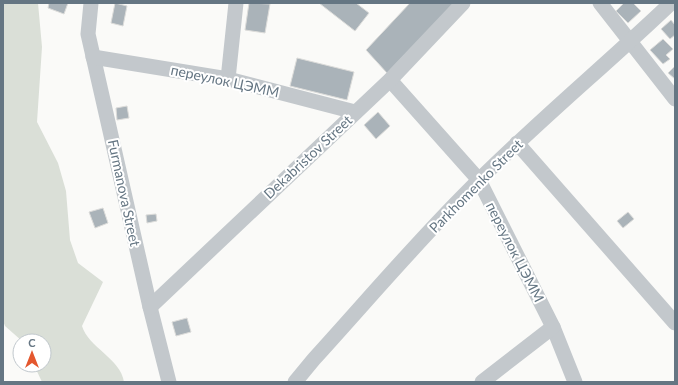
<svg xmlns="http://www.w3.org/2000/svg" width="678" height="385" viewBox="0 0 678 385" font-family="Lato,sans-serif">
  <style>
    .green { fill: #dadfd7 }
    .building { fill: #aab3b9; stroke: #dcdcda }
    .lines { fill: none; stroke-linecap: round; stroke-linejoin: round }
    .minor { stroke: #c3c8cc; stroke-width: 15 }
    .labels { text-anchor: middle; stroke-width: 4; stroke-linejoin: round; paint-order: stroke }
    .street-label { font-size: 14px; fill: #657683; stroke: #fff }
  </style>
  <rect width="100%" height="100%" fill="#fafaf8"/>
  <path class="green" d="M3,3H38L42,47L37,122L58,163L66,191L70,240L78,263L103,282L82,326C88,347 121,359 124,382H42L34,365H44V341H22L5,326L3,321Z"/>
  <g class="building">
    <path d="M49,3H68L64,14L48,8Z"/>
    <path d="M115,3L127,6L123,26L111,23Z"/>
    <path d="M249,3L270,4L265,33L245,30Z"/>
    <path d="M319,3H356L369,13L355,31Z"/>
    <path d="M410,3H456L387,73L366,50Z"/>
    <path d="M624,3H633L641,11L628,23L616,11Z"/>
    <path d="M671,20L675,25V35L670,39L661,29Z"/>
    <path d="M663,39L673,49L666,55L670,59L663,64L650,50Z"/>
    <path d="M297,58L354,72L347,100L290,86Z"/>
    <path d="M675,66V79L668,73Z"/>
    <path d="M127,106L129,118L117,120L116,108Z"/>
    <path d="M378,112L390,126L376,139L364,125Z"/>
    <path d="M103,208L108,223L95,228L89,212Z"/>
    <path d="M628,212L634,219L623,228L617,221Z"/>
    <path d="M156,214L157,221L147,223L146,215Z"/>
    <path d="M187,318L191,332L176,336L172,322Z"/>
  </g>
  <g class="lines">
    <g class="minor">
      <path d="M91,3L88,34L150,307L169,382"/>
      <path d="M600,3L675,99"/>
      <path d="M93,57L228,79L355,112"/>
      <path d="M228,79L236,3"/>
      <path d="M390,80L479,180L553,327L575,382"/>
      <path d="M517,143L675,323"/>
      <path d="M150,307L390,80L463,3"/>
      <path d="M295,382L314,359C365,303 414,245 467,192C532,126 604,67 671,3"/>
      <path d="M482,382L553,327"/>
    </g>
  </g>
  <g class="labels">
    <g class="street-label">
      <text transform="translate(225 81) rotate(12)" y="5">переулок ЦЭММ</text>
      <text transform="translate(308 157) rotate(-43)" y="5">Dekabristov Street</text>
      <text transform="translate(476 186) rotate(-45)" y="5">Parkhomenko Street</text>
      <text transform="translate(124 193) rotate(78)" y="5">Furmanova Street</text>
      <text transform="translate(515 252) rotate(63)" y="5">переулок ЦЭММ</text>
    </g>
  </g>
  <rect width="678" height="385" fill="none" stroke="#657683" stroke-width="8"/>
  <g transform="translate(32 353)"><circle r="19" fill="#ffffff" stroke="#c1c8cd"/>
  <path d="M0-3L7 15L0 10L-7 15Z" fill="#e4572e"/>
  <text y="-6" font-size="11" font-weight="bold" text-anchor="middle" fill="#657683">С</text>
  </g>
</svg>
